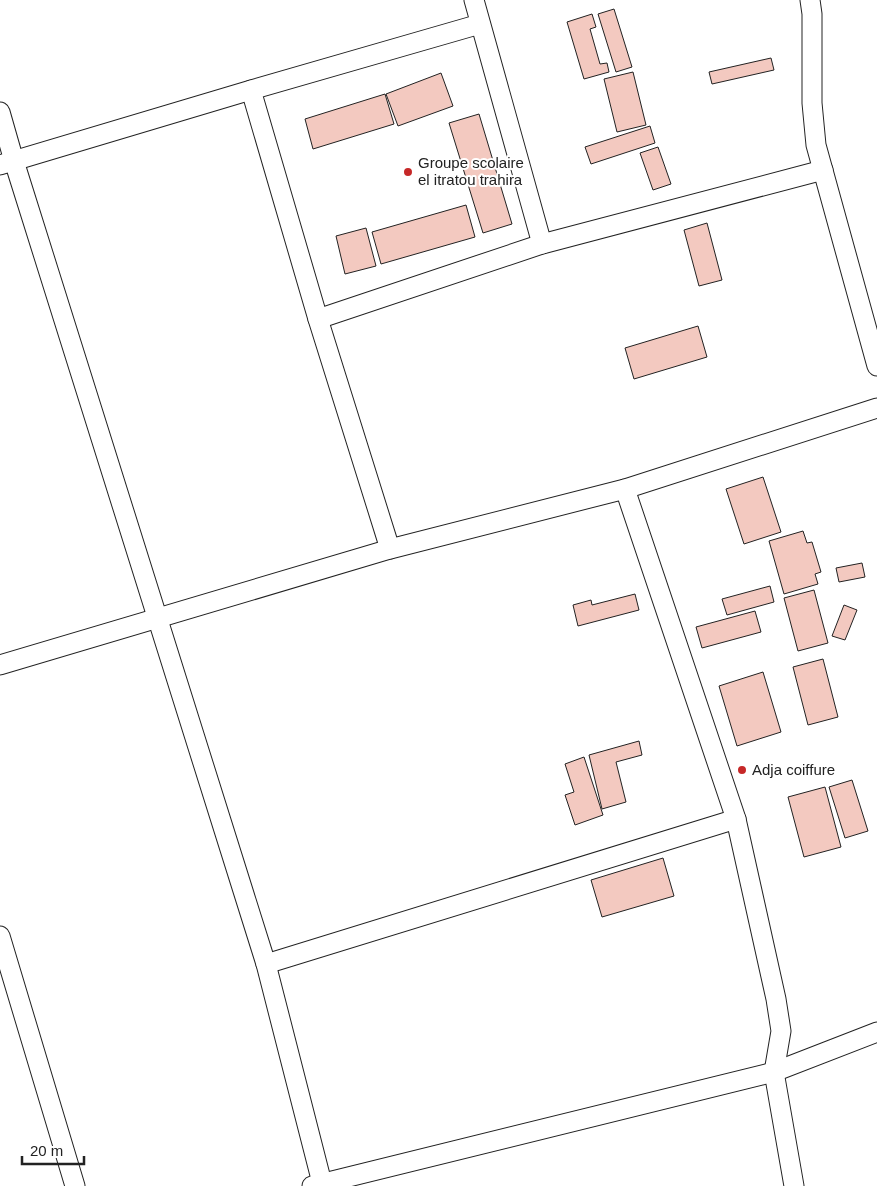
<svg xmlns="http://www.w3.org/2000/svg" width="877" height="1186" viewBox="0 0 877 1186" font-family="Helvetica,sans-serif">
  <style>
    .building { fill: #f3c9c0; stroke: #222 }
    .lines { fill: none; stroke-linecap: round; stroke-linejoin: round }
    .minor-casing { stroke: #222; stroke-width: 21 }
    .minor { stroke: #fff; stroke-width: 19 }
    .poi-dot { fill: #c62828; stroke: #fff; stroke-width: 2 }
    .labels { text-anchor: middle; stroke-width: 4; stroke-linejoin: round; paint-order: stroke }
    .poi-label { font-size: 15px; fill: #222; stroke: #fff; text-anchor: start }
  </style>
  <rect width="100%" height="100%" fill="#fff"/>
  <g class="building">
    <path d="M614,9L632,67L616,72L598,14Z"/>
    <path d="M592,14L596,27L590,29L600,64L607,63L609,72L584,79L567,22Z"/>
    <path d="M771,58L774,70L712,84L709,72Z"/>
    <path d="M633,72L646,125L617,132L604,79Z"/>
    <path d="M441,73L453,106L398,126L386,94Z"/>
    <path d="M385,94L394,124L313,149L305,119Z"/>
    <path d="M479,114L512,224L483,233L449,123Z"/>
    <path d="M650,126L655,143L591,164L585,147Z"/>
    <path d="M658,147L671,184L653,190L640,153Z"/>
    <path d="M466,205L475,237L381,264L372,232Z"/>
    <path d="M707,223L722,280L699,286L684,230Z"/>
    <path d="M366,228L376,266L345,274L336,236Z"/>
    <path d="M698,326L707,357L634,379L625,348Z"/>
    <path d="M763,477L781,532L744,544L726,489Z"/>
    <path d="M803,531L807,543L812,542L821,572L815,574L818,584L784,594L769,541Z"/>
    <path d="M862,563L865,577L839,582L836,568Z"/>
    <path d="M770,586L774,602L727,615L722,599Z"/>
    <path d="M814,590L828,643L798,651L784,598Z"/>
    <path d="M635,594L639,610L578,626L573,605L591,600L592,605Z"/>
    <path d="M844,605L857,610L845,640L832,636Z"/>
    <path d="M755,611L761,632L702,648L696,627Z"/>
    <path d="M823,659L838,717L808,725L793,667Z"/>
    <path d="M763,672L781,732L737,746L719,686Z"/>
    <path d="M639,741L642,755L616,762L626,802L602,809L589,755Z"/>
    <path d="M584,757L603,815L575,825L565,795L574,792L565,764Z"/>
    <path d="M852,780L868,831L845,838L829,787Z"/>
    <path d="M825,787L841,847L804,857L788,797Z"/>
    <path d="M663,858L674,896L602,917L591,880Z"/>
  </g>
  <g class="lines">
    <g class="minor-casing">
      <g id="minor">
        <path d="M474,0L542,244"/>
        <path d="M810,0L812,14V103L816,145L877,366"/>
        <path d="M251,90L318,319L390,549"/>
        <path d="M0,112L14,161L266,964L322,1183"/>
        <path d="M0,165L251,90L480,24"/>
        <path d="M318,319L542,244L823,170"/>
        <path d="M625,489L736,819L776,999L781,1031L774,1072L794,1186"/>
        <path d="M0,665L390,549L625,489L877,408"/>
        <path d="M0,936L75,1186"/>
        <path d="M266,964L736,819"/>
        <path d="M312,1186L774,1072L877,1032"/>
      </g>
    </g>
    <use href="#minor" class="minor"/>
  </g>
  <g class="poi-dot">
    <circle cx="408" cy="172" r="5"/>
    <circle cx="742" cy="770" r="5"/>
  </g>
  <g class="labels">
    <g class="poi-label">
      <text x="418" y="168">Groupe scolaire<tspan x="418" dy="17">el itratou trahira</tspan></text>
      <text x="752" y="775">Adja coiffure</text>
    </g>
  </g>
  <path d="M22 1156v8h62v-8" fill="none" stroke="#222222" stroke-width="2.5"/>
  <text x="30" y="1156" font-size="15" fill="#222222" stroke="#ffffff" stroke-width="4" paint-order="stroke">20 m</text>
</svg>
